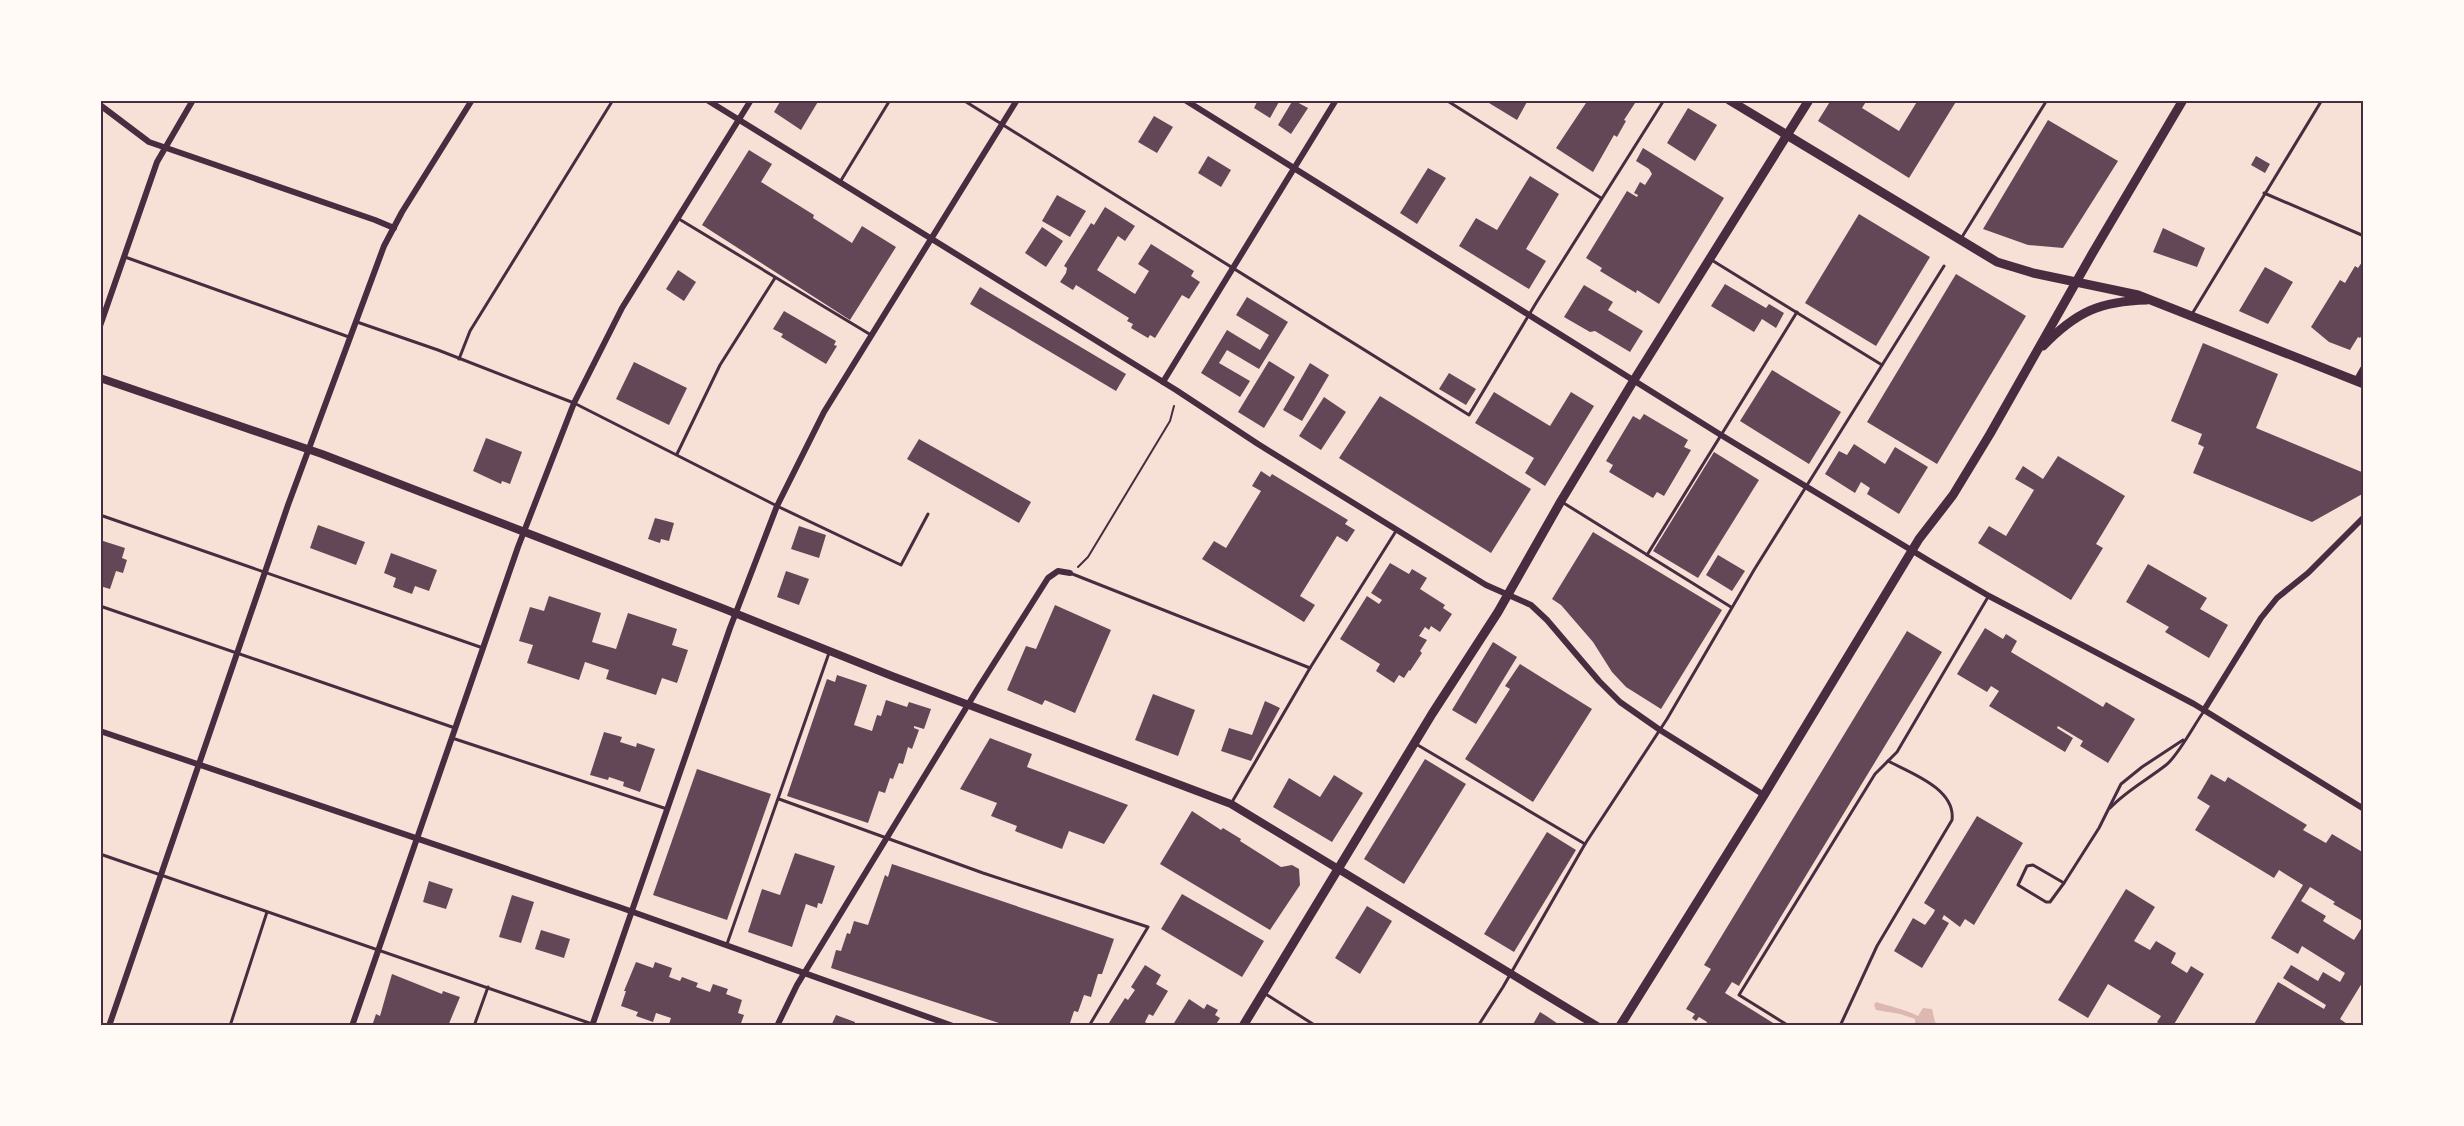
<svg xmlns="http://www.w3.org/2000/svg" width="2464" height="1126" viewBox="0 0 2464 1126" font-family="'Golos Text',sans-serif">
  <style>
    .water { fill: #dcb8b0 }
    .building { fill: #644757 }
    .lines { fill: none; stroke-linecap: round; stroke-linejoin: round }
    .path { stroke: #4a2c40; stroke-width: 2 }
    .service { stroke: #4a2c40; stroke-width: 3 }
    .minor { stroke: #4a2c40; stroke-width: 6 }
    .tertiary { stroke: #4a2c40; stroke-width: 8 }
    .primary { stroke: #4a2c40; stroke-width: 9 }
    .neatline { fill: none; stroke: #4a2c40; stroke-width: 2 }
  </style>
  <rect width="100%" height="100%" fill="#f7e1d7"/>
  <path class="water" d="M1876,1002C1889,1006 1904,1009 1918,1016L1923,1008L1932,1009L1935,1022L1939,1025H1915V1019L1900,1014L1876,1010L1874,1005Z"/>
  <g class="building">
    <path d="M781,100H819L801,130L774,112Z"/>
    <path d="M1258,100H1280L1270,118L1254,108Z"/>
    <path d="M1293,100L1308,108L1291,134L1278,125Z"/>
    <path d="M1484,100H1528L1517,120Z"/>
    <path d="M1588,100H1637L1624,120L1626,121L1617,137L1614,135L1593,172L1556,148Z"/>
    <path d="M1831,100H1867L1862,108L1899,131L1918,100H1957L1909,178L1818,121Z"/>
    <path d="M1688,108L1717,125L1695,161L1667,143Z"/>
    <path d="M1154,116L1173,127L1157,153L1138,142Z"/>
    <path d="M2048,120L2118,161L2063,248L2028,245L1983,229Z"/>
    <path d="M1643,148L1724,198L1659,304L1637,290L1636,293L1600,271L1602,268L1586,258L1627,191L1637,197L1638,195L1634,193L1640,182L1645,185L1652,174L1649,169L1636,161Z"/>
    <path d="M749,150L772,164L761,182L814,215L813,218L852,243L862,226L896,247L850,320L702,225Z"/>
    <path d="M1208,156L1231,170L1221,187L1198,173Z"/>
    <path d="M2256,156L2270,164L2265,173L2251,165Z"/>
    <path d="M1428,168L1446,178L1417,224L1400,213Z"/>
    <path d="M1530,176L1559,194L1526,249L1546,261L1529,289L1459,246L1476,218L1497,230Z"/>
    <path d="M1057,195L1086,211L1070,237L1042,221Z"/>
    <path d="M1105,207L1135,226L1125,241L1118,236L1097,270L1135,294L1149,271L1138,264L1151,244L1194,271L1191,276L1200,282L1189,299L1182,295L1155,338L1150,335L1148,338L1131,328L1133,324L1127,321L1129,318L1076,285L1073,290L1060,282L1066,273L1067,268L1064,266L1091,223L1094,225Z"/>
    <path d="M1859,214L1930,257L1876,346L1805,303Z"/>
    <path d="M1042,227L1063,241L1046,267L1025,253Z"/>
    <path d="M2163,228L2205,248L2197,267L2153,252Z"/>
    <path d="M2364,259V332L2360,338L2358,337L2350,350L2329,342L2311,327L2340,280L2345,283L2355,266L2358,268Z"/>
    <path d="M2265,267L2293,282L2268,324L2239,311Z"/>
    <path d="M678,270L696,282L684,301L666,289Z"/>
    <path d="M1956,274L2026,316L1937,464L1867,422Z"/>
    <path d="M1725,284L1766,308L1769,304L1784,313L1776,328L1762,319L1754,332L1711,306Z"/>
    <path d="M1584,285L1613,302L1608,310L1643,331L1630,352L1595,331L1590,332L1564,317Z"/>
    <path d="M980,287L1126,374L1116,391L970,304Z"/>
    <path d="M1247,297L1288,322L1259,369L1227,350L1219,363L1250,381L1240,397L1201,373L1227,330L1260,350L1269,335L1236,315Z"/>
    <path d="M784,311L836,341L834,345L837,346L826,364L781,337L783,334L773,329Z"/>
    <path d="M2203,343L2278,374L2256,428L2364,473V493L2312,522L2193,473L2204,447L2198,444L2202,434L2171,421Z"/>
    <path d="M1269,361L1295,377L1264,428L1238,412Z"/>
    <path d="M634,362L687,388L669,425L616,399Z"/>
    <path d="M1310,363L1329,375L1302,421L1283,410Z"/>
    <path d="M1772,370L1841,412L1809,464L1740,421Z"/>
    <path d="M1449,373L1476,389L1466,405L1439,389Z"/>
    <path d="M1494,392L1550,426L1571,392L1594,406L1545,486L1525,473L1534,458L1475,423Z"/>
    <path d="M1380,396L1531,489L1491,553L1339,458Z"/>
    <path d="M1324,397L1346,412L1321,450L1299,436Z"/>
    <path d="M1644,414L1688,440L1684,447L1691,450L1664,496L1657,492L1653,498L1609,472L1613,465L1606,461L1633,416L1640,420Z"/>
    <path d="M486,438L522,452L510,484L502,481L501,484L473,471Z"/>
    <path d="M919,439L1031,502L1019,523L907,459Z"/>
    <path d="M1854,444L1885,464L1895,447L1928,467L1899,514L1867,494L1870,488L1861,482L1855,493L1825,474L1839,451L1847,455Z"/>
    <path d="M1714,452L1759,480L1698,578L1653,551Z"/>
    <path d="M2058,456L2125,496L2096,544L2103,548L2071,600L1978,543L1989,526L2006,536L2034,490L2015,479L2023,466L2043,479Z"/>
    <path d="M1261,471L1270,477L1272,474L1348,520L1345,524L1355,530L1347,542L1337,536L1300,596L1315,605L1304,622L1202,559L1214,541L1226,548L1261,491L1252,486Z"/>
    <path d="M655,518L674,523L669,541L661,539L660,543L648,539Z"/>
    <path d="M318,525L365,542L356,565L310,548Z"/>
    <path d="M799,526L826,535L819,558L791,549Z"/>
    <path d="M1593,532L1722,610L1661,709L1626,687L1612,672L1593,642L1561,605L1552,599Z"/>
    <path d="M100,540L125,548L122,558L127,560L123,573L116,571L110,589L100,586Z"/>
    <path d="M391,553L437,570L429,591L415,586L412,594L393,587L396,578L384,573Z"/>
    <path d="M1718,555L1745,571L1732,591L1706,575Z"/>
    <path d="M1390,563L1409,574L1412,569L1427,578L1420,589L1445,605L1443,608L1452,614L1440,632L1431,626L1429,630L1425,627L1419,636L1427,640L1420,651L1422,653L1410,671L1409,670L1404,678L1399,675L1394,683L1376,671L1380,664L1340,639L1367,596L1379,604L1382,600L1371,593Z"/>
    <path d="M2148,564L2207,598L2200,609L2228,625L2209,658L2165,632L2169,627L2126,602Z"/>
    <path d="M786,571L809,579L799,605L777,597Z"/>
    <path d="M549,596L601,613L592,642L616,649L628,613L677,629L672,645L688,650L677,683L662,678L656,695L606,679L609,670L585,662L579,680L527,663L533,645L519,641L530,607L544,611Z"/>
    <path d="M1055,605L1111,630L1075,713L1045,700L1042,705L1007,690L1026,646L1036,649Z"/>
    <path d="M1985,628L2003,639L2006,634L2017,641L2011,652L2103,707L2106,702L2135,719L2108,763L2080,746L2083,741L2058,726L2057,728L2073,738L2065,752L1989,706L1999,691L1991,686L1987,692L1957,674Z"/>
    <path d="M1907,631L1942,652L1740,984L1739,986L1732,982L1725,993L1778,1026H1705L1707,1022L1699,1017L1696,1021L1692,1018L1695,1014L1686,1009L1711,969L1704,965Z"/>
    <path d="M1493,642L1517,657L1476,724L1452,710Z"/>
    <path d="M1520,664L1592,709L1533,802L1465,759L1510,689L1505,686Z"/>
    <path d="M837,675L867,685L854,725L872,731L877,715L881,716L886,700L907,707L909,702L931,709L924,729L914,726V728L919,730L912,749L908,747L903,764L899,763L893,779L890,778L885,793L879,791L868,823L787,796L827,679L835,682Z"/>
    <path d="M1153,694L1195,710L1178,756L1135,740Z"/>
    <path d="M1265,701L1280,708L1251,761L1221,751L1229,728L1252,735Z"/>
    <path d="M604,732L622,737L620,742L636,747L637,743L655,749L640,792L623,786L624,782L609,777L608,780L590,775Z"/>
    <path d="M990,738L1032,754L1027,767L1128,805L1104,844L1069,831L1062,849L1015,831L1017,826L991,816L997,803L960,789Z"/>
    <path d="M1425,759L1466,784L1404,884L1364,859Z"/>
    <path d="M697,769L771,794L727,920L653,895Z"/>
    <path d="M2211,774L2225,782L2228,777L2307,825L2303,830L2326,843L2332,834L2364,853V922L2333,904L2335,902L2310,887L2301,901L2326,916L2323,921L2354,940L2364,924V984L2362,983L2340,1019L2350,1026H2253L2278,982L2324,1009L2326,1005L2283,978L2291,965L2318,981L2323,972L2340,982L2345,973L2302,946L2298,954L2271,938L2303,885L2279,870L2274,878L2195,830L2210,806L2197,798Z"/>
    <path d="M1334,775L1363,793L1332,842L1273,807L1289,778L1320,797Z"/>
    <path d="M1192,811L1221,830L1223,828L1241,839L1240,841L1281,867L1292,865L1299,869L1300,885L1270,930L1160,864Z"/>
    <path d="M1977,816L2023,843L1974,925L1965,919L1960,927L1944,915L1942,919L1949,923L1922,968L1894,951L1913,918L1925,925L1933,914L1935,910L1924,903Z"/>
    <path d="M1547,832L1576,850L1514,952L1484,934Z"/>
    <path d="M795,853L835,866L822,904L818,903L817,908L806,904L792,947L748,932L762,889L780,895Z"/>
    <path d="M892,864L1114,939L1102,974H1098L1091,997L1084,995L1078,1012L1074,1011L1069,1026H1008L831,968L836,950L841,951L847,933L850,934L854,921L868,925L885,875L888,877Z"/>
    <path d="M429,881L453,889L446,909L423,902Z"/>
    <path d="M2126,889L2155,907L2134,941L2150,950L2156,941L2176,953L2171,963L2187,973L2191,966L2204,974L2173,1026H2162L2157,1022L2161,1016L2108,984L2088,1018L2058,1000Z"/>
    <path d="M1182,894L1264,941L1242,977L1161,929Z"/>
    <path d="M512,895L534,902L521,943L499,937Z"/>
    <path d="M1367,906L1392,921L1360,974L1335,958Z"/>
    <path d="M541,930L570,939L564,958L535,949Z"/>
    <path d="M636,962L653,968L655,962L672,968L669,977L680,981L682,977L698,983L696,987L710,992L713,984L728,989L726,994L742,1000L738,1013L744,1015L740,1026H673L669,1024L671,1018L656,1013L653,1022L636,1016L638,1012L621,1006L626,991H624Z"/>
    <path d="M1145,965L1161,975L1156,984L1168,991L1153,1016L1149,1014L1145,1022L1148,1024L1107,1026L1125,998L1128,1000L1135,990L1131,987Z"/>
    <path d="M392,974L442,994L443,991L460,997L448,1026H372L376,1014L380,1016Z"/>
    <path d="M1189,999L1204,1009L1207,1004L1218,1010L1215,1015L1220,1018L1215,1026H1178L1174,1023Z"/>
    <path d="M1540,1012L1548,1017L1561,1026H1532Z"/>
    <path d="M836,1015L855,1022L854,1026H831Z"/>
  </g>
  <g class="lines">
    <path class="path" d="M1078,567L1088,557L1170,421L1174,406"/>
    <g class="service">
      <path d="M963,100L1469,415L1536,303L1664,100"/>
      <path d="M1446,100L1601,198"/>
      <path d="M840,182L890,100"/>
      <path d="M2264,193L2364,236"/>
      <path d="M679,219L871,335"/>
      <path d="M1962,237L2047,100"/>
      <path d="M125,257L349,337"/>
      <path d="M1710,259L1882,365"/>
      <path d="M2192,314L2322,100"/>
      <path d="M357,322L438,350L574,403L777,506L901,565L928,514"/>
      <path d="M459,359L470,331L613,100"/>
      <path d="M677,454L720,365L775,278"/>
      <path d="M1562,502L1731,607"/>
      <path d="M100,515L483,648"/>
      <path d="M1647,555L1797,312"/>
      <path d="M1070,573L1310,668"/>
      <path d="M100,606L455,728"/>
      <path d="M452,738L667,809"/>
      <path d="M1416,744L1585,844"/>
      <path d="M779,799L983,873L1148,927L1089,1026"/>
      <path d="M1232,802L1310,668L1396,531"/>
      <path d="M2110,808C2127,790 2147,780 2166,765C2178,756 2194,725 2204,711"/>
      <path d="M100,854L598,1026"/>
      <path d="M2033,865L2064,883L2050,902H2046L2018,885L2027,866Z"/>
      <path d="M2064,883L2099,828L2121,784L2142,767L2183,740"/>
      <path d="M727,944L829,653"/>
      <path d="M1264,993L1316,1026"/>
      <path d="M230,1026L267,912"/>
      <path d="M474,1026L488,987"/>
      <path d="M1478,1026L1503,987L1585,844L1667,719L1754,570L1944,266"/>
      <path d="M1789,1026L1739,995L1875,774L1897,752L1988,597"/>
      <path d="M1840,1026L1877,946L1952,820C1956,789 1911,773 1888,761"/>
    </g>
    <g class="minor">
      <path d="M707,100L1176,390L1258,444L1486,585L1531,605L1547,620L1599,681L1620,702L1660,730L1764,795"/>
      <path d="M1185,100L1721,435L1931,562L1989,596L2194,704L2364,809"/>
      <path d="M100,105L149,142L375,220L394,228"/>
      <path d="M100,326L157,162L193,100"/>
      <path d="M2356,381L2364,367"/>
      <path d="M1163,382L1336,100"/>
      <path d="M2204,710L2261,618L2277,598L2308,573L2364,517"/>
      <path d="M100,731L619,907L953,1026"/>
      <path d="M109,1026L288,505L384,246L402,212L472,100"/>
      <path d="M352,1026L518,547L574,403L622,308L751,100"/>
      <path d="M592,1026L730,628L777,506L824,412L1017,100"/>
      <path d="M777,1026L797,985L977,690L1048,578L1058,571L1070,573"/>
    </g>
    <path class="tertiary" d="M100,378L322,454L722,608L892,676L1231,804L1597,1026"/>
    <g class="primary">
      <path d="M1729,100L1997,262L2033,273L2138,295L2364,384"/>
      <path d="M2043,346C2076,312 2100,301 2147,300"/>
      <path d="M1243,1026L1432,714L1498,612L1561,501L1634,380L1809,100"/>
      <path d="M1620,1026L1764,795L1919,539L1953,495L1990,434L2092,254L2183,100"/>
    </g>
  </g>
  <rect width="2464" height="1126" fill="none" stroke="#fffaf5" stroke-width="204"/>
  <rect x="102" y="102" width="2260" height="922" class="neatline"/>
</svg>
